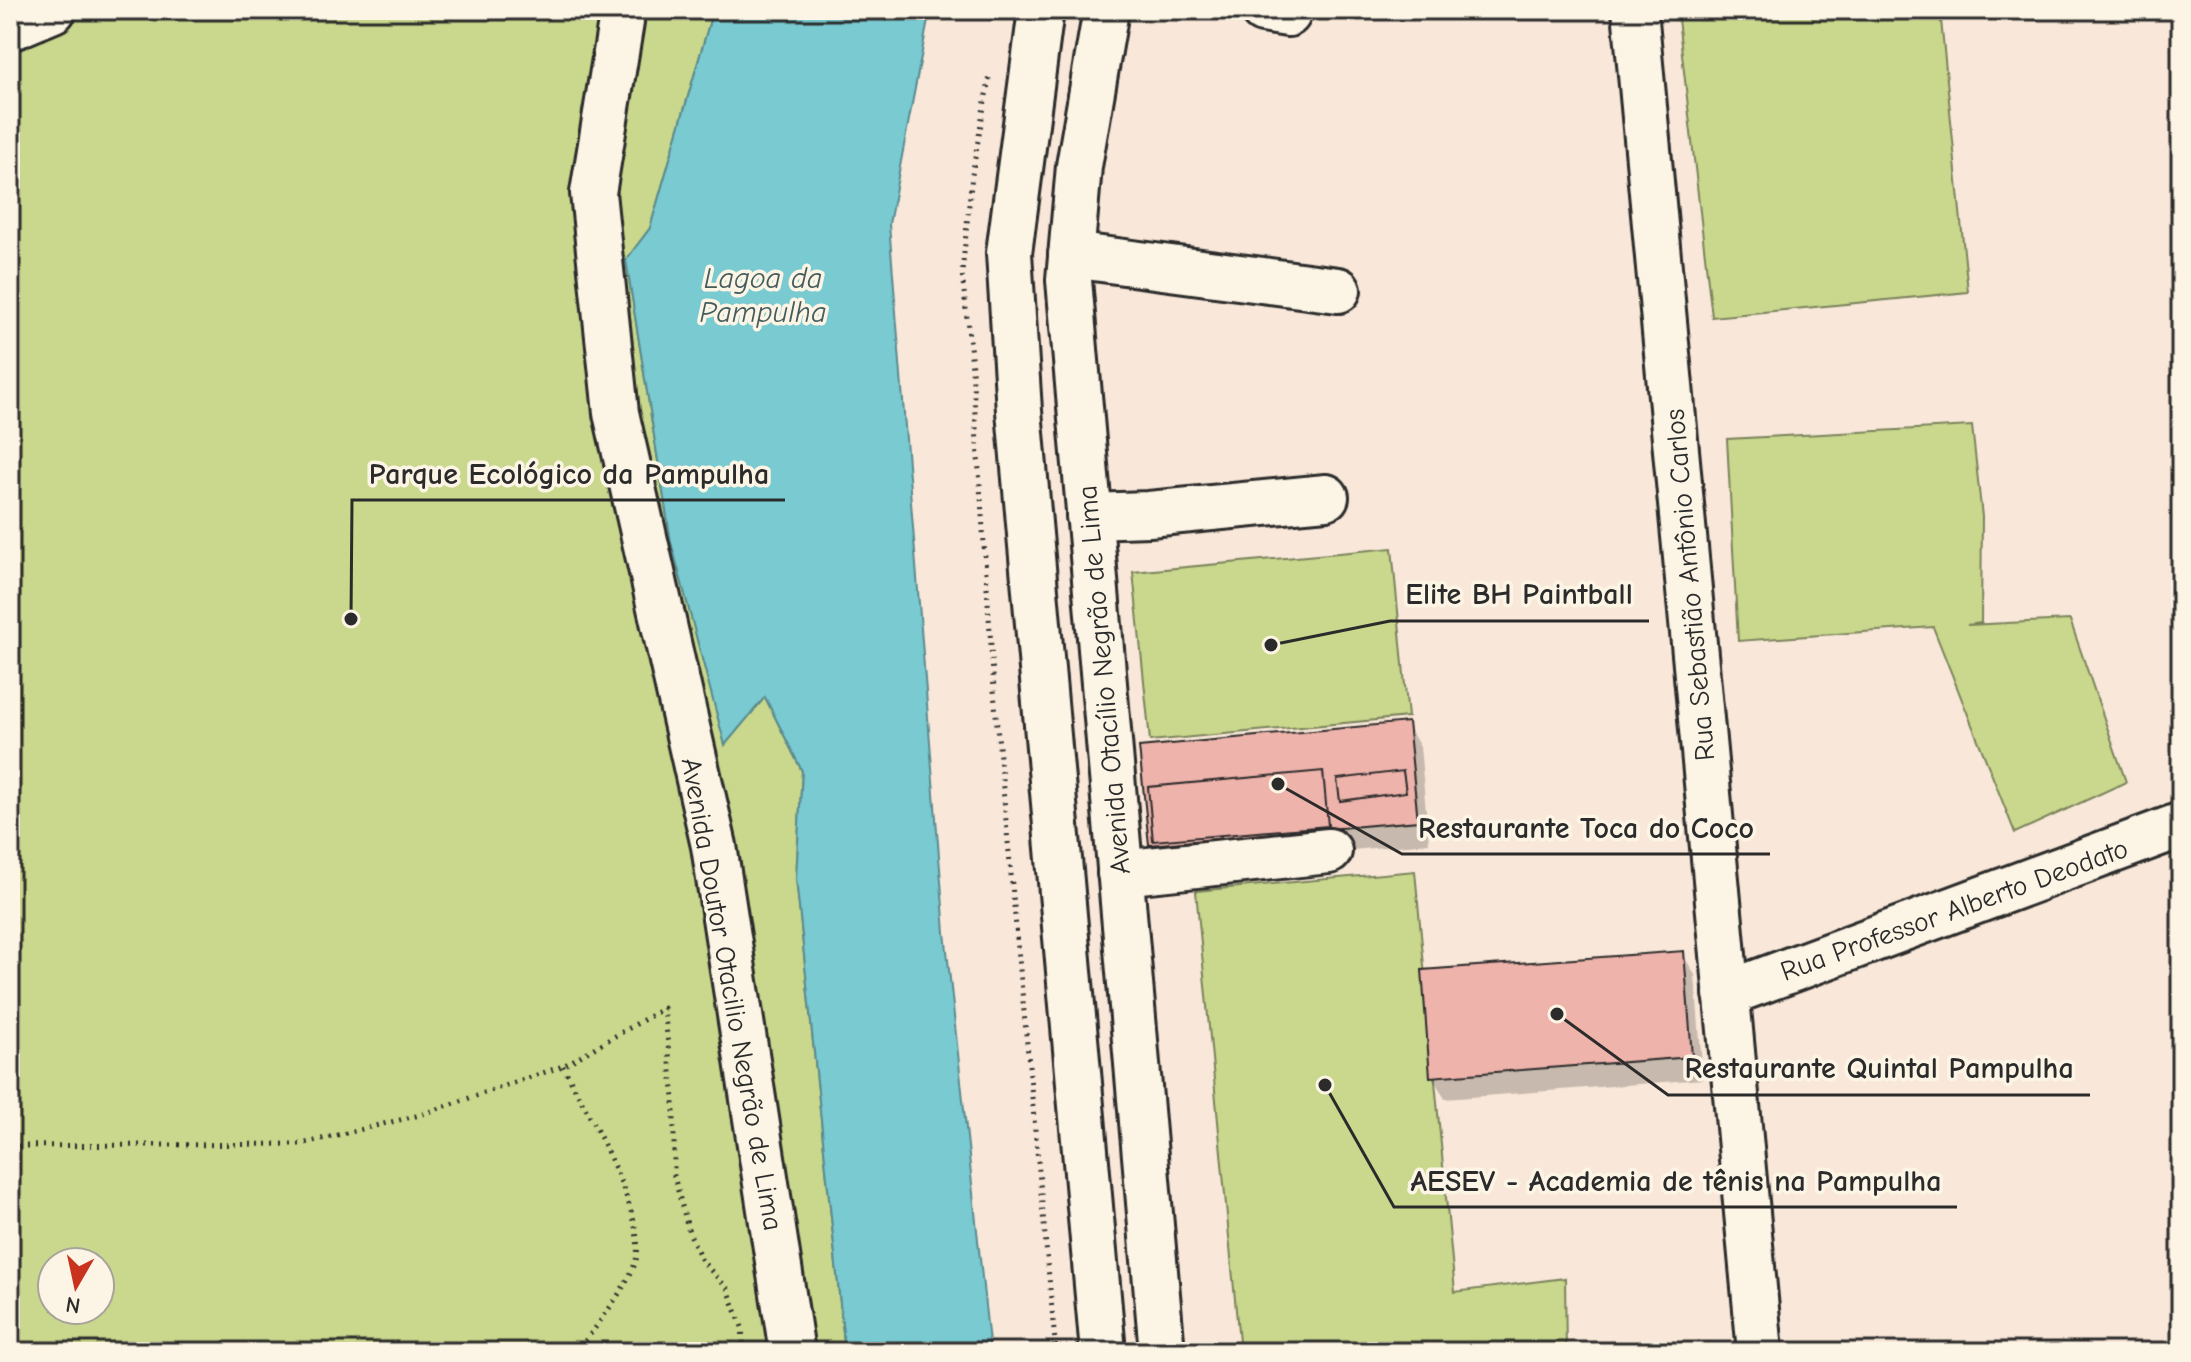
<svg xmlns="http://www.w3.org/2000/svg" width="2191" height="1362" viewBox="0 0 2191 1362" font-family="'Comic Neue',sans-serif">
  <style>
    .green { fill: #c9d88c; stroke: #7a825c; stroke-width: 2; fill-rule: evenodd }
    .water { fill: #79cad1; stroke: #5a8a8f; stroke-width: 2 }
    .shadow { fill: #0003 }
    .building { fill: #eeb3ab; stroke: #2b2b2b; stroke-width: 2 }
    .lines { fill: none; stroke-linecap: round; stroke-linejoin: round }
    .minor-casing { stroke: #2b2b2b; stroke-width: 50 }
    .path { stroke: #2b2b2b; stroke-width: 5; stroke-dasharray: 2 6; stroke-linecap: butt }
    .minor { stroke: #fcf5e5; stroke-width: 44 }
    .labels { text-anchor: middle; stroke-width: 7; stroke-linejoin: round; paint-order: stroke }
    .street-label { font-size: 28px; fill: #2b2b2b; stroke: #fcf5e5 }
    .water-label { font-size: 30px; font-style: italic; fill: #425b5d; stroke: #fcf5e5 }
    .leader { fill: none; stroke: #2b2b2b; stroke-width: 3 }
    .callout-dot { fill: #2b2b2b; stroke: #fcf5e5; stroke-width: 3 }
    .callout-label { font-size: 30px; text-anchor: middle; font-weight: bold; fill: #2b2b2b; stroke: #fcf5e5; stroke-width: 7; stroke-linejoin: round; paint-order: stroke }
  </style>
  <rect width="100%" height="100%" fill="#f9e8d9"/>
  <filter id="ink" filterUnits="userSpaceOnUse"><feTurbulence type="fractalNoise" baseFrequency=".0125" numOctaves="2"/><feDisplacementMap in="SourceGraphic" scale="16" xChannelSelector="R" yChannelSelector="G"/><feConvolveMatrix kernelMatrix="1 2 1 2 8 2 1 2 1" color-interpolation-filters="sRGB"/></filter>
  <g filter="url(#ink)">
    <g class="green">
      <path d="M10,10H713L650,228L626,260L671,542L725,744L765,697L802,771L796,878L845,1352H10ZM52,1262H100V1310H52Z"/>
      <path d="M1677,10H1940L1968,292L1712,317Z"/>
      <path d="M1972,426L1982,517L1981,623L1967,625L2070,620L2126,782L2015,833L1933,627L1738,641L1727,439Z"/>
      <path d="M1392,548L1408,717L1150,741L1133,572Z"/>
      <path d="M1415,871L1455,1292L1565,1278L1566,1352H1240L1196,891Z"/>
    </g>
    <path class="water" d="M713,10H930L889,224L945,932L990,1352H845L796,878L802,771L765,697L725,745L671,542L626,260L650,228Z"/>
    <g class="shadow">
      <path d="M1407,725L1420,747L1429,843L1163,867L1151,845Z"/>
      <path d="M1682,953L1695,975L1703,1079L1445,1099L1432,1076Z"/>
    </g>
    <g class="building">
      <path d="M1408,722L1418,821L1149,845L1139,747Z"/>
      <path d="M1323,771L1328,826L1153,841L1148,787Z"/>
      <path d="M1403,771L1406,792L1340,801L1337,779Z"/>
      <path d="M1684,951L1692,1057L1430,1077L1422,970Z"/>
    </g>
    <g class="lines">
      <g class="minor-casing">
        <g id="minor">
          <path d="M1041,10L1009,253L1019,411L1103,1352"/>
          <path d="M1106,10L1079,166L1069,280L1162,1352"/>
          <path d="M1263,10L1288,14"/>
          <path d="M1635,10L1760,1352"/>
          <path d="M621,22L593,193L616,413L714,846L792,1352"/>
          <path d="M10,28L53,10"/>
          <path d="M1071,255L1338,290"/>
          <path d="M1089,516L1149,514L1326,497"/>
          <path d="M1120,873L1329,851"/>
          <path d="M1726,994L2181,825"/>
        </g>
      </g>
      <g class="path">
        <path d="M989,78L972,175L962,273L971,355L995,704L1056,1352"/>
        <path d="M563,1066C584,1107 648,1215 636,1260C631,1281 591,1336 575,1352"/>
        <path d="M10,1146L301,1144L420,1115L563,1066L664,1008L674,1099V1176L689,1232L702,1261L728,1289L742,1327L744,1352"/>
      </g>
      <use href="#minor" class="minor"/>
    </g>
  </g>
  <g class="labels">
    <g class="street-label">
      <text transform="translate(1689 585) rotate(-95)" y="10">Rua Sebastião Antônio Carlos</text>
      <text transform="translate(1103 680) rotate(-95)" y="10">Avenida Otacílio Negrão de Lima</text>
      <text transform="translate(1954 909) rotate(-20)" y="10">Rua Professor Alberto Deodato</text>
      <text transform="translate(733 994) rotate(80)" y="10">Avenida Doutor Otacilio Negrão de Lima</text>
    </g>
    <g class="water-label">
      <text x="763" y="288">Lagoa da<tspan x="763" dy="34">Pampulha</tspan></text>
    </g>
  </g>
  <path class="leader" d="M351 619L352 500H785M1271 645L1390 621H1649M1278 784L1402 854H1770M1557 1014L1668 1095H2090M1325 1085L1394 1207H1957"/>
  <g class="callout-dot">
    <circle cx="351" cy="619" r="8"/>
    <circle cx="1271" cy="645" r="8"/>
    <circle cx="1278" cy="784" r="8"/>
    <circle cx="1557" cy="1014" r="8"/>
    <circle cx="1325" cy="1085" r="8"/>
  </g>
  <g class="callout-label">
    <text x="569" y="484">Parque Ecológico da Pampulha</text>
    <text x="1519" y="604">Elite BH Paintball</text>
    <text x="1586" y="838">Restaurante Toca do Coco</text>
    <text x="1879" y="1078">Restaurante Quintal Pampulha</text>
    <text x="1676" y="1191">AESEV - Academia de tênis na Pampulha</text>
  </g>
  <rect width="2191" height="1362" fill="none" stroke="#fcf5e5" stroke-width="40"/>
  <rect x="20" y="20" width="2151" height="1322" fill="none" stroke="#2b2b2b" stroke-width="3" filter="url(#ink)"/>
  <g transform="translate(76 1286) rotate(189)"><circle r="38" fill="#fcf5e5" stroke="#a8a49b" stroke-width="2"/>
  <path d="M0-6L14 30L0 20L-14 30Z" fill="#c8321e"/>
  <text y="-12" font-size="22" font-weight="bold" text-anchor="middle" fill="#2b2b2b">N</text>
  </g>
</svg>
